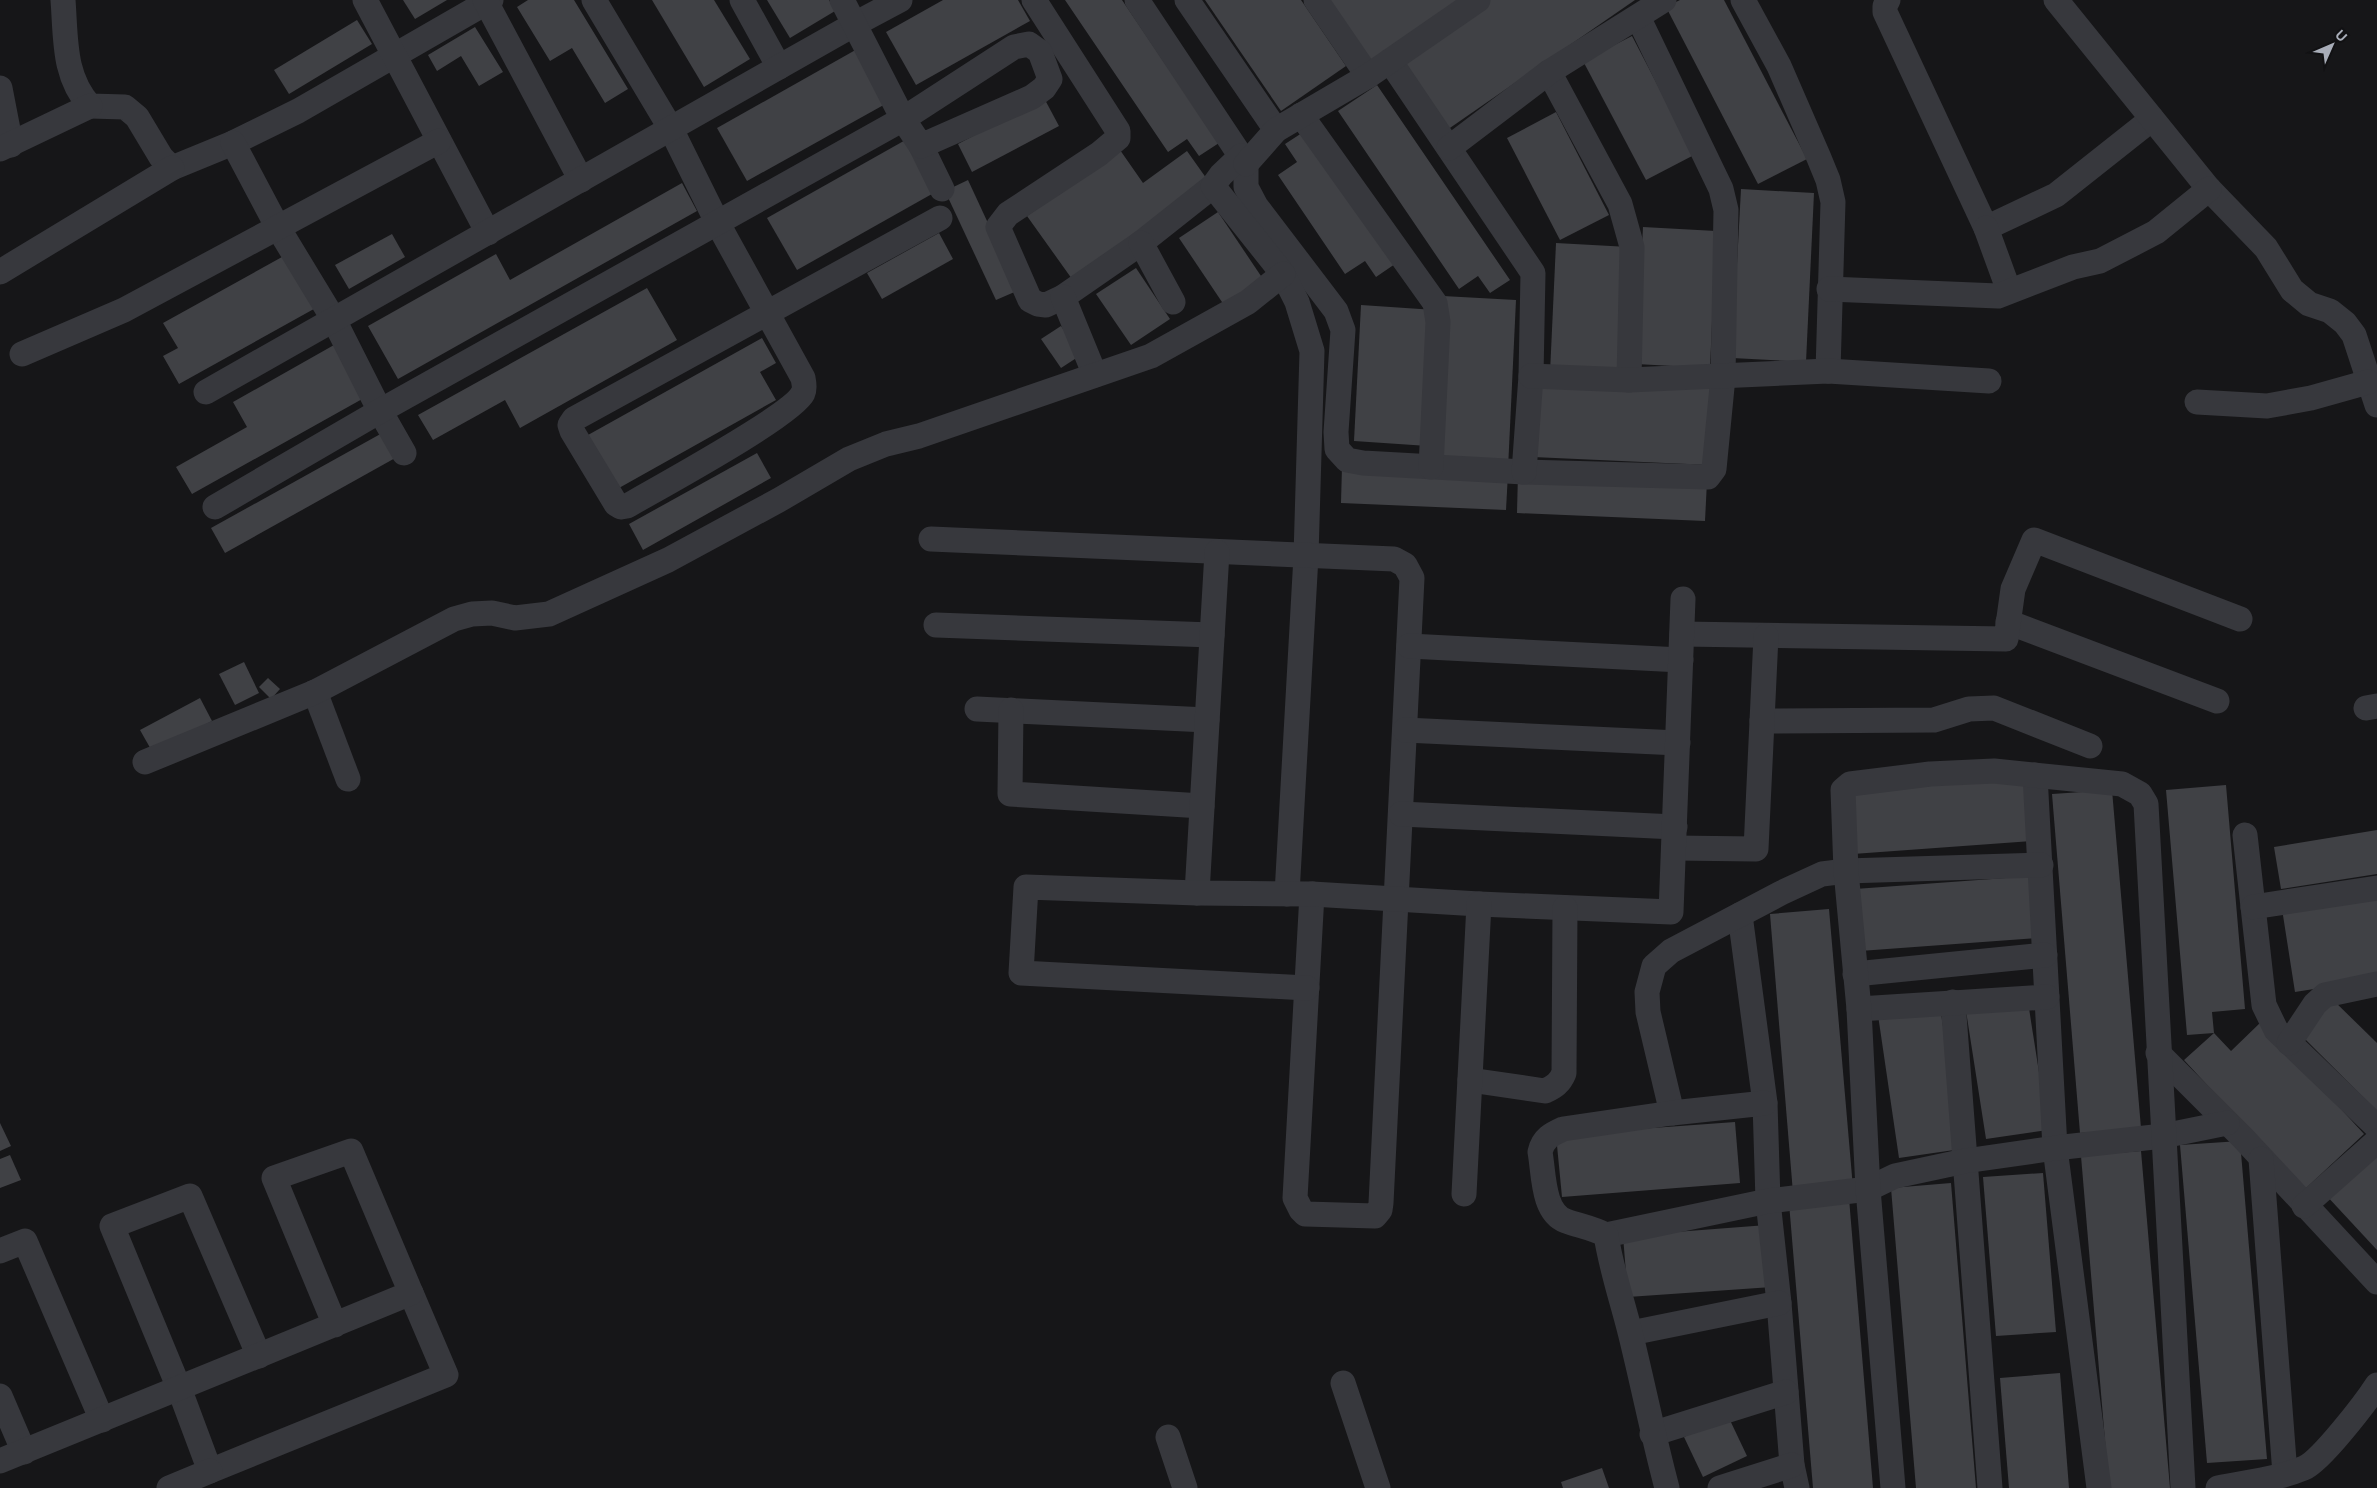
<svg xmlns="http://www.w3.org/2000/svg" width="2377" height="1488" viewBox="0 0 2377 1488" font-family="Figtree,sans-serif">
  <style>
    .building { fill: #404145 }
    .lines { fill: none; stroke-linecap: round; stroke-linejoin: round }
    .minor { stroke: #37383d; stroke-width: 25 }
  </style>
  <rect width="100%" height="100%" fill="#161618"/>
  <g class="building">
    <path d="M403,0H447L415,19Z"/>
    <path d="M528,0H574L628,89L605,103L572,48L550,61L517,7Z"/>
    <path d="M652,0H714L750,59L704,87Z"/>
    <path d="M767,0H829L835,11L790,38Z"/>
    <path d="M943,0H1018L1030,21L916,85L886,32Z"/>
    <path d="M1065,0H1122L1219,143L1199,156L1187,139L1168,152Z"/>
    <path d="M1205,0H1301L1346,66L1281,111Z"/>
    <path d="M1328,0H1466L1373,64Z"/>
    <path d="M1486,0H1635L1447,130L1399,61Z"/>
    <path d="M1680,0H1724L1807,159L1758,184L1666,7Z"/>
    <path d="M357,20L372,44L289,94L274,70Z"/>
    <path d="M475,27L503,72L479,86L461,56L437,71L428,55Z"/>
    <path d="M1632,36L1694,155L1646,180L1583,61Z"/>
    <path d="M859,48L889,102L747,181L717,128Z"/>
    <path d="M1377,85L1510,280L1490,293L1478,276L1459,289L1338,111Z"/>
    <path d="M1044,98L1059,126L972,172L958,144Z"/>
    <path d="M1556,112L1609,215L1560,240L1507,138Z"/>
    <path d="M1305,131L1395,264L1376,277L1365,261L1345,274L1278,175L1297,162L1285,144Z"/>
    <path d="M909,138L939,190L797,270L767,218Z"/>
    <path d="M1120,150L1143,183L1187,151L1209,182L1072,279L1027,216Z"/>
    <path d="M968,180L1019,290L996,300L945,191Z"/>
    <path d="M682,183L697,211L398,379L368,326L496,254L510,280Z"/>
    <path d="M1741,189L1814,193L1806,362L1732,358Z"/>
    <path d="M1218,212L1263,279L1224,305L1179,238Z"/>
    <path d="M1643,227L1716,231L1710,368L1636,364Z"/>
    <path d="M939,233L953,259L882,299L867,273Z"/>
    <path d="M392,234L405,257L349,289L335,265Z"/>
    <path d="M1556,243L1629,247L1623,377L1550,373Z"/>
    <path d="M291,252L321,305L179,384L163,356L178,348L163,323Z"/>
    <path d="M1136,268L1170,319L1131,345L1096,294Z"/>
    <path d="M647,288L677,340L520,428L505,400L433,440L418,415Z"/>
    <path d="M1443,296L1516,300L1508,469L1434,465Z"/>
    <path d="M1361,305L1435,310L1428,446L1354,441Z"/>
    <path d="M1061,326L1081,355L1061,368L1041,339Z"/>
    <path d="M762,338L776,363L760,372L776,400L619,488L588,435Z"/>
    <path d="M334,345L364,398L192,494L176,467L247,427L233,402Z"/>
    <path d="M1536,378L1711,386L1709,465L1533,457Z"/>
    <path d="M384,432L397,457L225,553L211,528Z"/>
    <path d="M757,453L771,478L643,550L629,524Z"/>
    <path d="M1342,466L1508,473L1506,510L1341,503Z"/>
    <path d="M1518,473L1707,481L1705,521L1517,513Z"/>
    <path d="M244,662L259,693L235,705L219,674Z"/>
    <path d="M268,678L280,689L271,699L259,687Z"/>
    <path d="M200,698L212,721L153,753L140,730Z"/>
    <path d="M2026,779L2032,841L1853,854L1848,792Z"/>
    <path d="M2226,785L2245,1009L2212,1012L2214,1033L2231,1051L2261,1022L2364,1134L2304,1190L2184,1060L2214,1033L2187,1035L2166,790Z"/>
    <path d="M2112,790L2141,1128L2080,1133L2052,794Z"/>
    <path d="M2377,830V874L2281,889L2274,847Z"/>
    <path d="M2033,876L2038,938L1860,951L1855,889Z"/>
    <path d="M2377,895V979L2295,992L2282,909Z"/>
    <path d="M1829,909L1853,1188L1793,1193L1770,914Z"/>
    <path d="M2329,996L2377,1043V1111L2301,1035Z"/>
    <path d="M2028,1002L2048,1130L1986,1139L1966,1011Z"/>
    <path d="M1940,1006L1961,1149L1899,1158L1878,1015Z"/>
    <path d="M1735,1122L1740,1183L1562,1197L1556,1135Z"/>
    <path d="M0,1123L11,1146L0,1151Z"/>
    <path d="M2240,1141L2267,1459L2207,1463L2180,1145Z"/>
    <path d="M2377,1146V1250L2325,1194Z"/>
    <path d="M2141,1151L2170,1488H2109L2081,1156Z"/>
    <path d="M10,1155L21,1180L0,1188V1159Z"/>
    <path d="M2043,1173L2056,1332L1996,1336L1983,1177Z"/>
    <path d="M1951,1183L1976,1488H1916L1891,1188Z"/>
    <path d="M1849,1198L1873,1488H1813L1789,1203Z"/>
    <path d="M1767,1225L1772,1287L1628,1297L1623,1236Z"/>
    <path d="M2060,1373L2069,1488H2009L2000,1378Z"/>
    <path d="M1728,1416L1747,1456L1703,1477L1684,1437Z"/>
    <path d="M1602,1468L1609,1488H1563L1561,1482Z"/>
  </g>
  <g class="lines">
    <g class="minor">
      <path d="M63,0C66,39 63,76 90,106L125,107L137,117L161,157L172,168L233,143L298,111L491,0"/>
      <path d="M365,0L488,233"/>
      <path d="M485,0L581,180"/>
      <path d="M594,0L671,129L717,222L803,378C804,383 805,389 803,393C793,415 656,489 627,506L621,507L616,504L572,431L570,425L574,419L940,218"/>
      <path d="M742,0L779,67"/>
      <path d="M1034,0L1118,131V138L1099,154L1008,214L998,227L1030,300L1038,304L1046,305L1063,297L1141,243L1213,186"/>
      <path d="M1137,0L1246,164V187L1256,206L1336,311L1343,330L1336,432L1337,449L1347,460L1363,463L1524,472L1708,477L1714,469L1723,377L1726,210L1721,189L1638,17"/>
      <path d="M1187,0L1276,130"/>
      <path d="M1316,0L1368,76"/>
      <path d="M1743,0L1779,66L1819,158L1828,180L1833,202L1828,371"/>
      <path d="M1888,0L1885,6V12L1986,228L2056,195L2152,119"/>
      <path d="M2056,0L2209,189L2266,248L2292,290L2309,304L2330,311L2345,323L2354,335L2377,405"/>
      <path d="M1390,61L1533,273L1531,376L1524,472"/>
      <path d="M1549,72L1620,204L1632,247L1629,380"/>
      <path d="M0,88L11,145"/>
      <path d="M1301,115L1435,303L1438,322L1431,467"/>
      <path d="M233,143L277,226L334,320L380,411L404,453"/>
      <path d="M921,146L942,189"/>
      <path d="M1449,148L1549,72L1664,0"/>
      <path d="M0,149L90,106"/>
      <path d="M1241,156L1221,175L1213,186L1283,274L1297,302L1312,351L1306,556L1287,894"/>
      <path d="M1246,164L1276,130L1368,76L1478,0"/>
      <path d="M1986,228L2009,291"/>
      <path d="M1141,243L1173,302"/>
      <path d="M0,272L172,168"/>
      <path d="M1829,289L1998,296L2073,267L2100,261L2156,232L2209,189"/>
      <path d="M1063,297L1095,375"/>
      <path d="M22,354L124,310L439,141"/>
      <path d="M1531,376L1629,380L1828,371L1989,381"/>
      <path d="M206,392L855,24L900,0"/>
      <path d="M2197,402L2267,406L2311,398L2368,382"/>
      <path d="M215,507L380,411L903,119L1014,47L1029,44L1040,52L1050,79L1044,88L1032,97L921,146L903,119L842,0"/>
      <path d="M931,539L1394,559L1405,565L1412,578L1381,1203L1380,1210L1375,1216L1305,1214L1301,1210L1295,1198L1312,894"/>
      <path d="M2008,622L2217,701"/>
      <path d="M936,625L1212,635"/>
      <path d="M1682,634L2006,639L2013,589L2034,540L2240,619"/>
      <path d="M1409,646L1681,660"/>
      <path d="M315,692L348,779"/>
      <path d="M2366,708L2377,706"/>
      <path d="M977,709L1207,720"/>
      <path d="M1011,710L1010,794L1202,806"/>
      <path d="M1762,721L1934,720L1969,709L1994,708L2090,746"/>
      <path d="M1405,730L1678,743"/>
      <path d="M145,762L315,692L454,619L472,614L492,613L515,618L549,614L668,560L779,500L849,459L886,444L919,436L1151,356L1248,302L1283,274"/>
      <path d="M2035,775L2055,1148L2099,1488"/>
      <path d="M1401,814L1675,827"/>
      <path d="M2245,835L2264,1005L2276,1030L2377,1127"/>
      <path d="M1674,848L1756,849L1766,636"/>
      <path d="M1197,893L1217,552"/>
      <path d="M2253,907L2377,888"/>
      <path d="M1740,915L1765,1103L1768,1201L1779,1303L1792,1465L1797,1488"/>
      <path d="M1855,974L2045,955"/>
      <path d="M1307,988L1021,973L1026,887L1197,893L1312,894L1479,904L1671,912L1683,599"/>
      <path d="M1953,1002L1990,1488"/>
      <path d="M1859,1009L2047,997"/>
      <path d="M2289,1043L2315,1004L2325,995L2377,984"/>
      <path d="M2158,1053L2243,1138L2377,1282"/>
      <path d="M1470,1080L1545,1091C1554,1087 1560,1083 1564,1073L1565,908"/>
      <path d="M1672,1113L1648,1012L1647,992L1654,966L1671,951L1781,893L1822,874L1846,871L2041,865"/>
      <path d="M2261,1159L2285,1474"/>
      <path d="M1464,1194L1479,904"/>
      <path d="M2304,1206L2377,1141"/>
      <path d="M1606,1235L1768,1201L1868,1189L1895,1176L1965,1161L2055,1148L2163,1136L2227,1123"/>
      <path d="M0,1251L25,1241L102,1420"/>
      <path d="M1631,1333L1779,1303"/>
      <path d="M259,1356L190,1196L112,1226L179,1388L210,1471L446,1375L411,1293"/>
      <path d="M1343,1383L1378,1488"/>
      <path d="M0,1396L24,1452"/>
      <path d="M1652,1434L1786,1392"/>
      <path d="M1168,1437L1185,1488"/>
      <path d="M0,1461C137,1406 274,1349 411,1293L351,1151L274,1178L335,1325"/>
      <path d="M169,1488L210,1471"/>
      <path d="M1667,1488C1653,1436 1643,1384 1630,1332C1622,1300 1611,1268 1606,1235C1593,1228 1580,1226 1566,1221C1542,1212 1544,1173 1540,1152C1543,1138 1552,1134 1563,1129L1672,1113L1765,1103"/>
      <path d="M1720,1488L1792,1465"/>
      <path d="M1893,1488L1868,1189L1859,1009L1846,871L1843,790L1850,784L1930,774L1994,771L2122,784L2140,794L2146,804L2183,1488"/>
      <path d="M2218,1488C2246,1482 2278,1479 2304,1468C2321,1461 2366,1402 2377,1385"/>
    </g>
  </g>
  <g transform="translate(2332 45) rotate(45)" stroke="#111113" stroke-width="4" paint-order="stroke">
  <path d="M0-4L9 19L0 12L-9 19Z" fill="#a8adb8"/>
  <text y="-8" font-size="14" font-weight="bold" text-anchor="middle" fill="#a8adb8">U</text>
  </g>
</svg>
